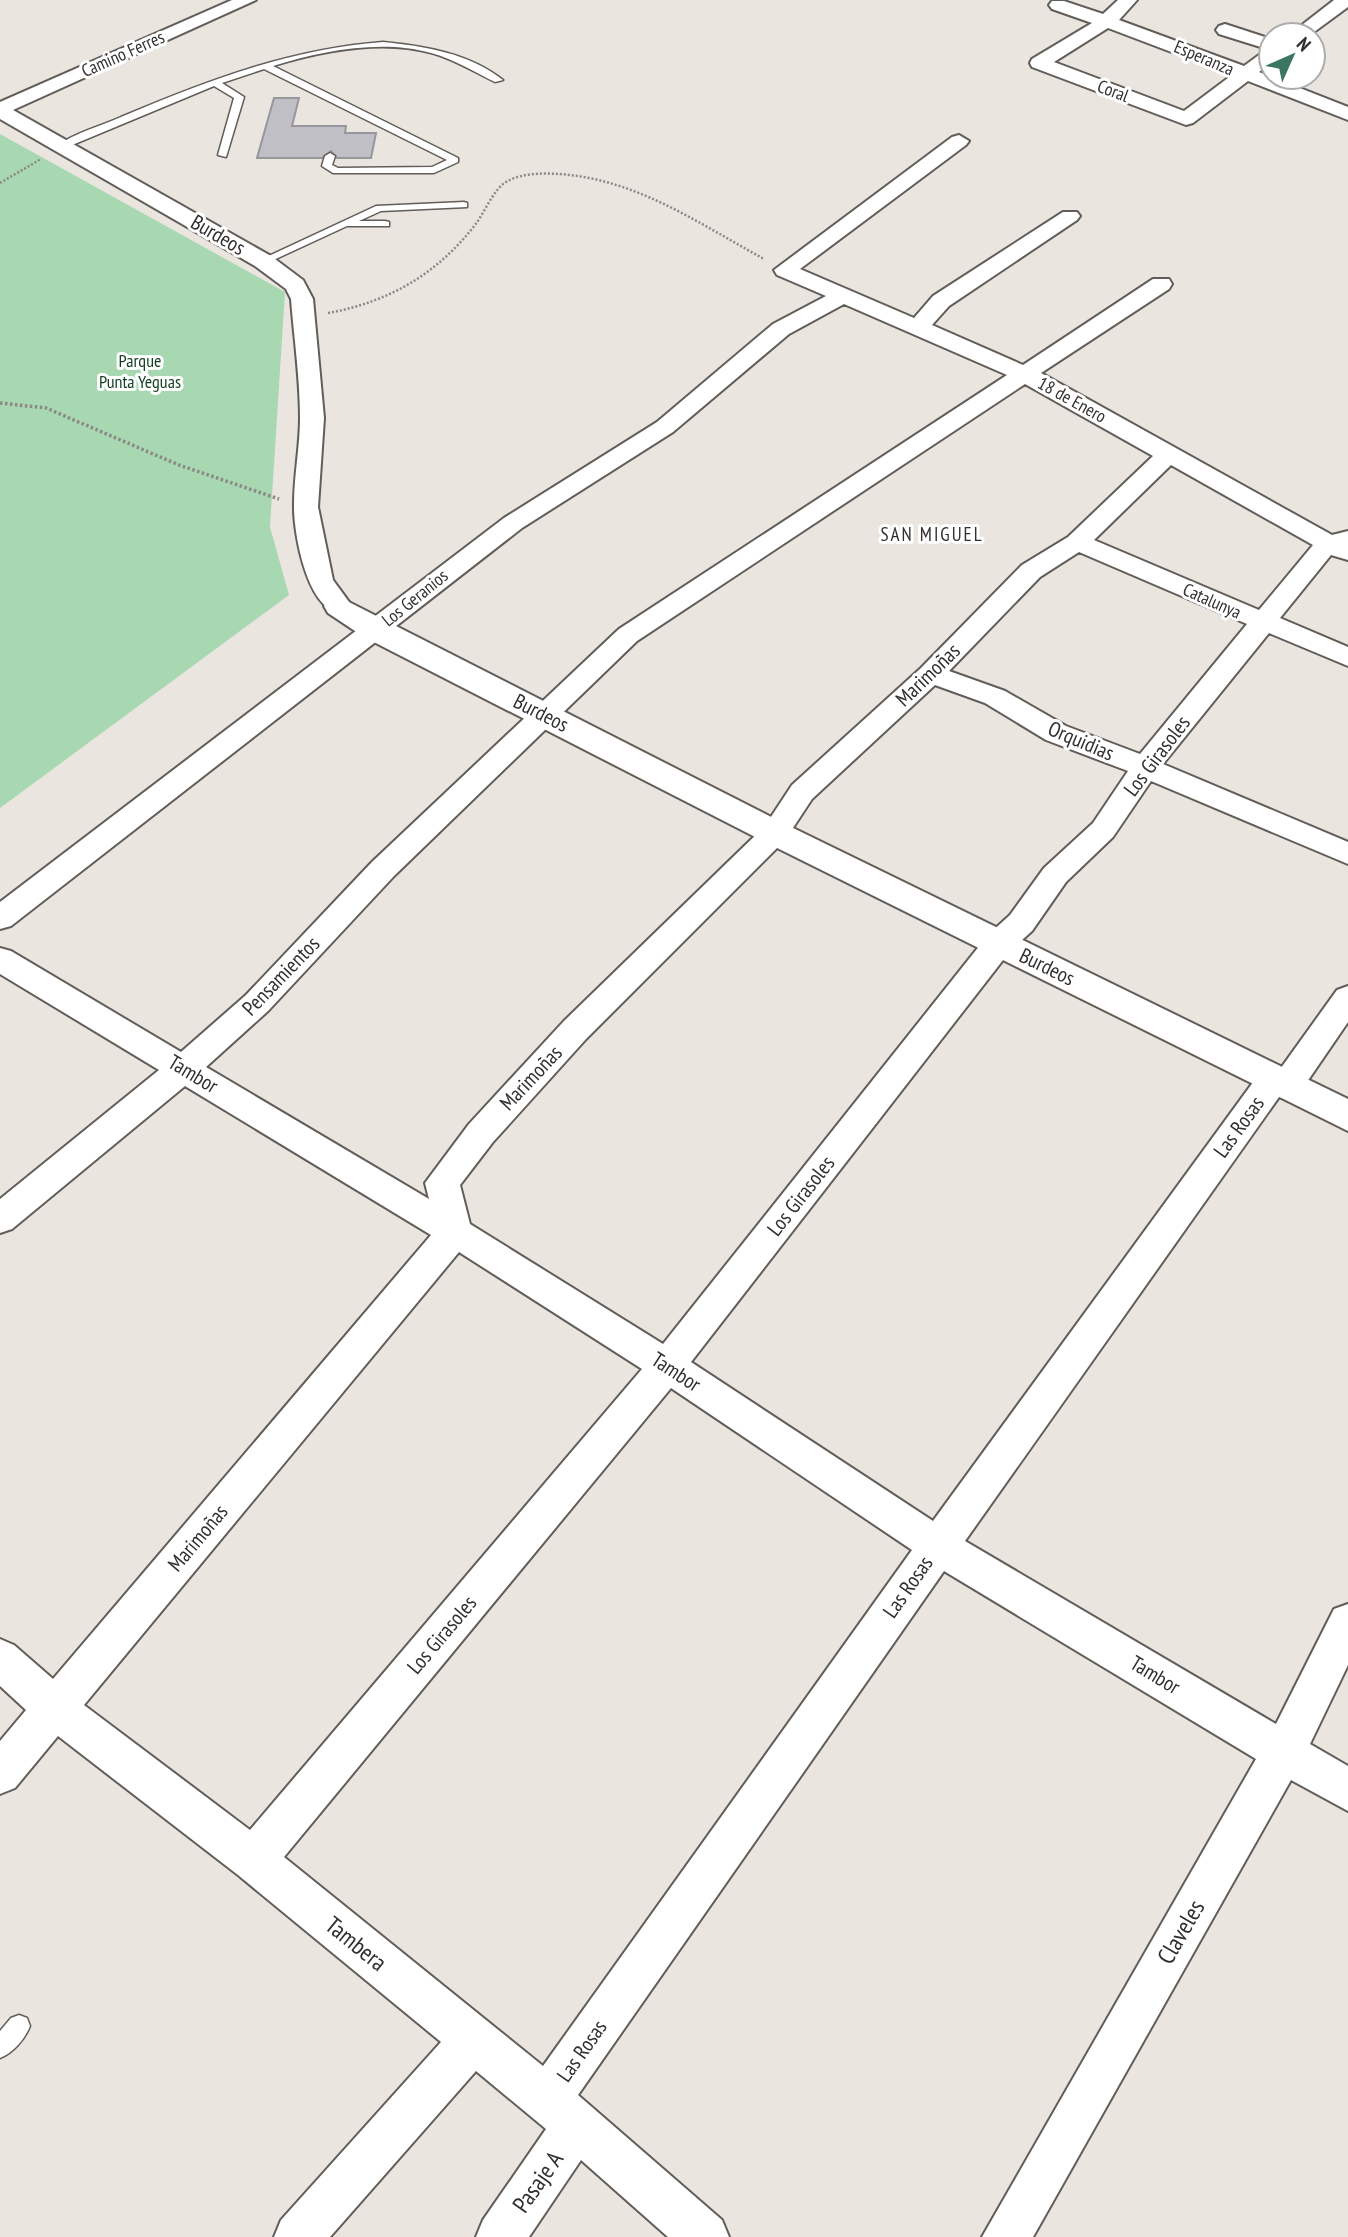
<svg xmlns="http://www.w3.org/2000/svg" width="1348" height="2237" viewBox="0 0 1348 2237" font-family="'PT Sans Narrow',sans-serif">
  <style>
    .green { fill: #a7d8b2 }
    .building { fill: #c0bfc5; stroke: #96969c; stroke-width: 2 }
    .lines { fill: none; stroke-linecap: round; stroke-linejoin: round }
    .service-casing { stroke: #625d59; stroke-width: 3 }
    .minor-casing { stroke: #625d59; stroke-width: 4 }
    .tertiary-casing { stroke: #625d59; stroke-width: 4 }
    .path-far1 { stroke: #8c8885; stroke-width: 2.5; stroke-dasharray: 2 2; stroke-linecap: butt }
    .path { stroke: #8c8885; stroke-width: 3.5; stroke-dasharray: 2.5 2.5; stroke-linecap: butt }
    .service { fill: #fff; fill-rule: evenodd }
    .minor { fill: #fff; fill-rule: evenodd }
    .tertiary { fill: #fff; fill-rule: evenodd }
    .labels { text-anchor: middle; stroke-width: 6; stroke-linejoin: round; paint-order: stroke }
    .far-street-label { font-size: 18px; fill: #32302f; stroke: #fff }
    .far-park-label { font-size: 18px; fill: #123e21; stroke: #fff }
    .far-neighbourhood-label { font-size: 19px; letter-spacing: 2px; fill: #32302f; stroke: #fff }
    .street-label { font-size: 21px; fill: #32302f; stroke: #fff }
    .near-street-label { font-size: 24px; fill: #32302f; stroke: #fff }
  </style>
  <rect width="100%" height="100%" fill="#ebe5e0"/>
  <path class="green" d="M0,134L285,292L270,527L289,595L0,808Z"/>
  <path class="building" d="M274,98H299L292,126H346L345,133H376L371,158H337L331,151L322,158H257Z"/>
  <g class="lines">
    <g class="service-casing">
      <g id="service">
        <path d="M383,42C424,46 469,53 503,80L495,82C474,72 454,59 431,53C381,39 322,51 273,66L458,158V162L434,173H333L322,166L325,156L330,153L335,156L332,165L338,168L432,167L447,160L264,69L222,83L244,97L226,157L218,155L234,98L214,86L65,148L57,146C74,133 101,126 121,117C206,81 290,49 383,42Z"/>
        <path d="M464,202L467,203V207L381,211L359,221H385L389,222V226H347L267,263L258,261L376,206Z"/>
        <path d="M19,2015L27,2018L30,2026C25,2039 13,2053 0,2058V2031L11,2018Z"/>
      </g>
    </g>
    <g class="minor-casing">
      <g id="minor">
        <path d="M232,0H256L13,110L271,256L303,280L313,299L324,418L318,507L333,580L352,606L348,612C309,622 293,533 294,504C294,475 300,447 300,418C300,378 294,338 291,299L286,289L255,266L0,119V102Z"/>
        <path d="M1118,0H1137L1119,20L1244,66L1267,49L1219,34L1216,30L1219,26L1225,24L1271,39V63L1259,72L1348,107V120L1248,81L1193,123L1186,125L1032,67L1030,63L1032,59L1092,23L1052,9L1049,5L1052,1H1064L1103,14ZM1108,28L1232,75L1184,111L1054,62Z"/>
        <path d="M1334,0H1348V7L1310,35H1289Z"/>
        <path d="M959,135L969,141L966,145L800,269L914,318L933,296L1063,212H1077L1080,216L1077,220L949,306L932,325L1023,365L1153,279H1169L1172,284L1169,289L1041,373L1332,535L1348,531V560L1331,555L1280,618L1348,647V666L1269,633L1163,764L1348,842V864L1151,781L1113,837L1066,882L1032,931L1010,951L691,1362L933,1521L1262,1070L1274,1066L1281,1068L1337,990L1348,986V1022L1298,1095L1286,1099L1279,1097L965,1541L1276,1724L1334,1609L1348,1604V1665L1310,1744L1348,1766V1811L1291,1780L1033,2237H982L1256,1759L944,1571L578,2095L722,2220L729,2237H668L581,2160L529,2237H476L483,2220L546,2129L476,2071L330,2237H274L281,2220L441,2042L238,1875L58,1736L15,1788L0,1794V1741L26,1710L0,1686V1639L14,1645L53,1679L431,1235L185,1086L12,1229L0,1233V1199L159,1070L0,974V948L11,951L181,1052L246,995L372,862L619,629L1007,375L844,304L789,334L673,432L522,528L11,926L0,929V902L504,518L657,422L773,324L826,296L777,275L774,270L952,137ZM1025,384L1153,456L1068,537L1022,565L921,668L792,785L765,826L564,1021L469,1124L425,1183L429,1199L206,1067L268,1011L394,876L637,641ZM1171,465L1313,545L1259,610L1094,540ZM1079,552L1247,624L1140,754L1066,726L1005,691L949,671L1040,577ZM935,685L985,703L1046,740L1128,771L1093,823L1044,868L1010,915L988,935L663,1344L470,1224L460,1185L493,1142L586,1039L785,840L812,799ZM459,1252L642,1369L250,1830L84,1705ZM671,1388L912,1550L543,2066L284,1857Z"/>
      </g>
    </g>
    <g class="tertiary-casing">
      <path id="tertiary" d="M339,597L787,825L1348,1099V1131L763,841L364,637L328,613L324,606L328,599Z"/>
    </g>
    <g class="path-far1">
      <path d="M0,183L41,159"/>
      <path d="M328,313C389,302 437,274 475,225C485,212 493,190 506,182C521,173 542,173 559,174C636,179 698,223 764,259"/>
    </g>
    <path class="path" d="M0,403L46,408L179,465L279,499"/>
    <use href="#service" class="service"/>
    <use href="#minor" class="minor"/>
    <use href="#tertiary" class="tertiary"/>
  </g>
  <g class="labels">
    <g class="far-street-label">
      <text transform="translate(123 54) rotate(-24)" y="6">Camino Ferres</text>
      <text transform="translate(1204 58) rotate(23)" y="6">Esperanza</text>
      <text transform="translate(1113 91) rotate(21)" y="6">Coral</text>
      <text transform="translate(1072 400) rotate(29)" y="6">18 de Enero</text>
      <text transform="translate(415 598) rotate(-39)" y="6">Los Geranios</text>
      <text transform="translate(1212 601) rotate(24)" y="6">Catalunya</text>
    </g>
    <g class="far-park-label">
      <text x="140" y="367">Parque<tspan x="140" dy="21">Punta Yeguas</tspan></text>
    </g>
    <g class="far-neighbourhood-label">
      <text x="932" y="541">SAN MIGUEL</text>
    </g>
    <g class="street-label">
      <text transform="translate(218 235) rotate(30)" y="7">Burdeos</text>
      <text transform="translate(928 675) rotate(-44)" y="7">Marimoñas</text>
      <text transform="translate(541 713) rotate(27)" y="7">Burdeos</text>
      <text transform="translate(1081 741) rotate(23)" y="7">Orquidias</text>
      <text transform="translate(1157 756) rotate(-53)" y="7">Los Girasoles</text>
      <text transform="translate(1047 967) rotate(26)" y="7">Burdeos</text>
      <text transform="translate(281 976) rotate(-46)" y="7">Pensamientos</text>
      <text transform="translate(193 1074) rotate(31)" y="7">Tambor</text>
      <text transform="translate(531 1078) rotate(-47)" y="7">Marimoñas</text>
      <text transform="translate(1239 1127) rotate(-54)" y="7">Las Rosas</text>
      <text transform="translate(801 1196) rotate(-52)" y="7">Los Girasoles</text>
      <text transform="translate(676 1372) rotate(33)" y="7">Tambor</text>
      <text transform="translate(198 1538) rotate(-50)" y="7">Marimoñas</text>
      <text transform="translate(908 1587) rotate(-55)" y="7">Las Rosas</text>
      <text transform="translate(442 1635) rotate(-50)" y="7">Los Girasoles</text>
      <text transform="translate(1155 1675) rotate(31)" y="7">Tambor</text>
      <text transform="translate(582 2051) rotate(-55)" y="7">Las Rosas</text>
    </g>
    <g class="near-street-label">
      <text transform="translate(1181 1932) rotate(-60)" y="8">Claveles</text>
      <text transform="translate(356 1944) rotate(39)" y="8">Tambera</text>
      <text transform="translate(538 2182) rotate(-55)" y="8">Pasaje A</text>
    </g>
  </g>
  <g transform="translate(1292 56) rotate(45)"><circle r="33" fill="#ffffff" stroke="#adacac" stroke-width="2"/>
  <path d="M0-5L12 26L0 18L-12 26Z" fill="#3a7662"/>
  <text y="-10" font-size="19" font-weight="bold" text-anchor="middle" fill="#32302f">N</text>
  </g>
</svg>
